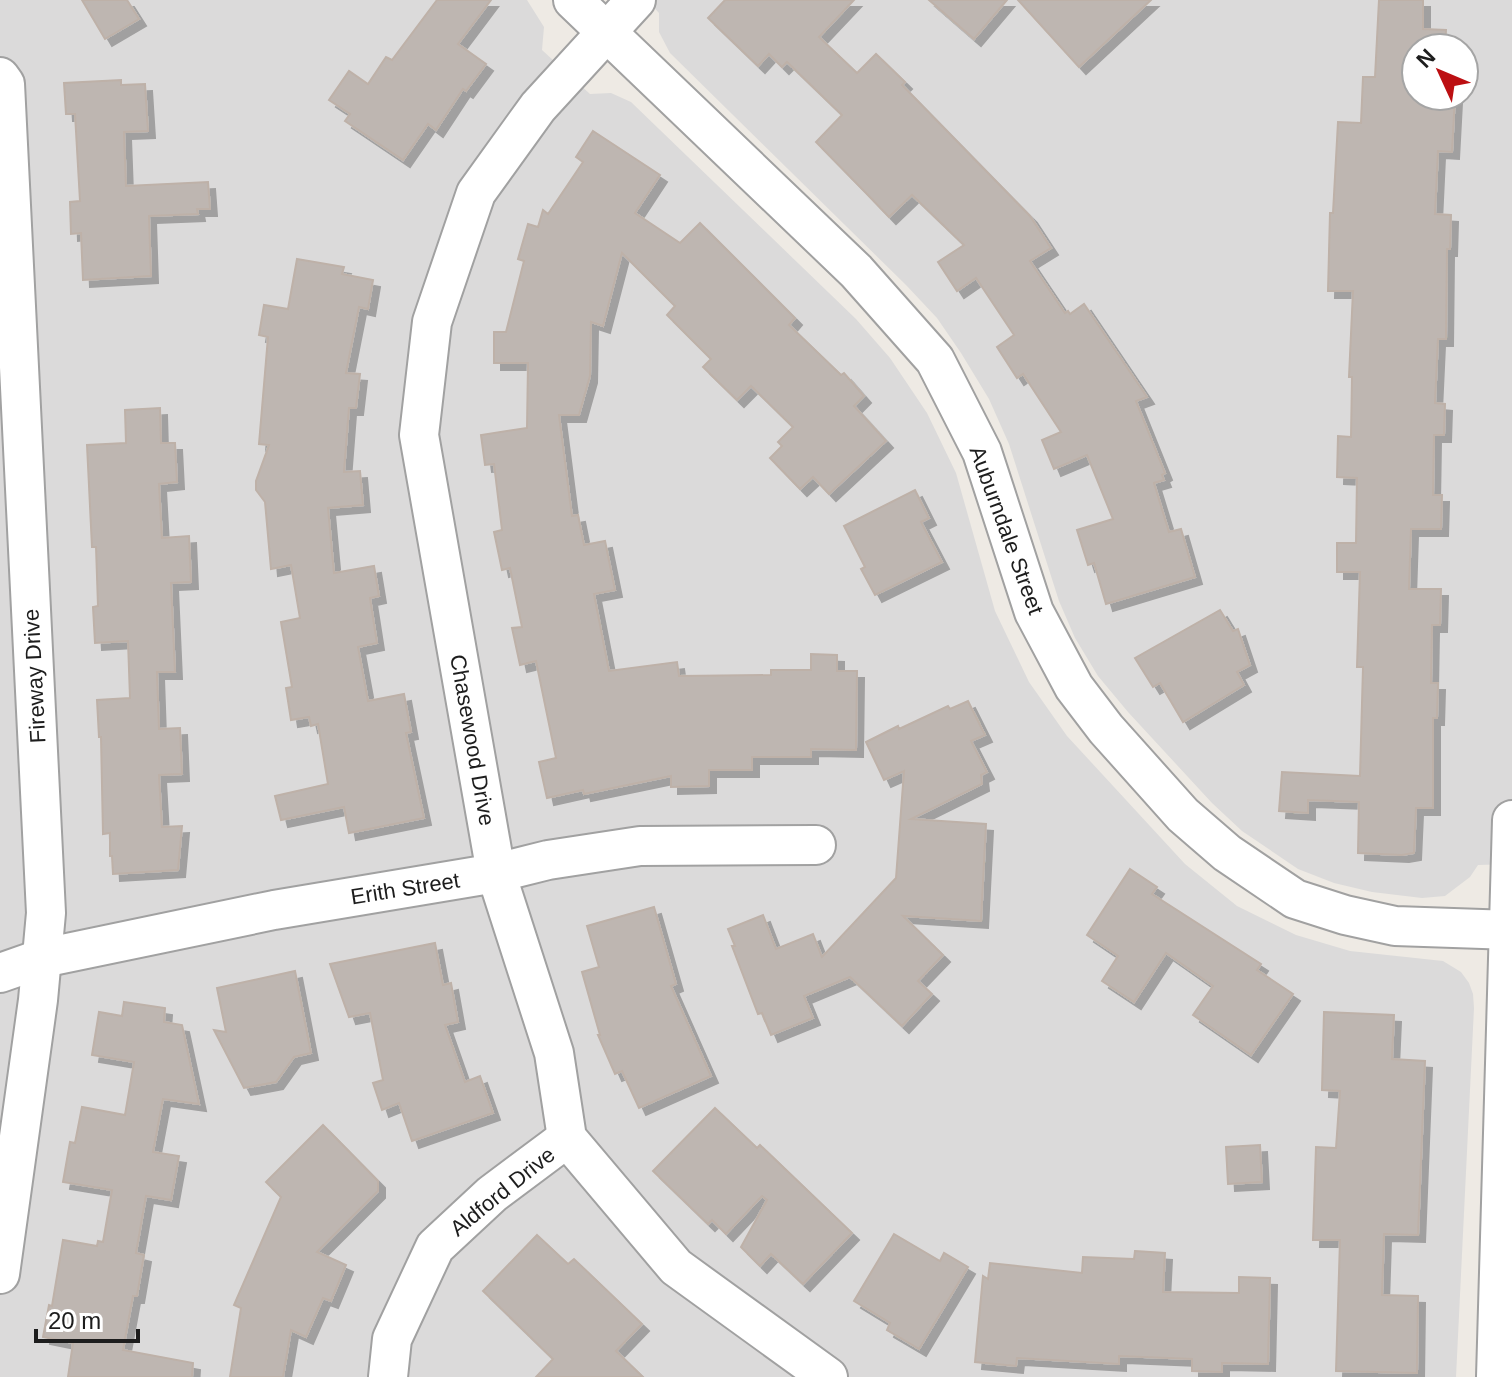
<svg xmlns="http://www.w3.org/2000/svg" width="1512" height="1377" viewBox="0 0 1512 1377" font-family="Arial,sans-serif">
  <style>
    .residential { fill: #dbdada; fill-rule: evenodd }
    .building { fill: #beb6b1; stroke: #beb1a8; stroke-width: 2; filter: url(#shadow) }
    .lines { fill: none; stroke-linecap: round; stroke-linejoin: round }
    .minor-casing { stroke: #a1a1a1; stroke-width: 42 }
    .minor { stroke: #fff; stroke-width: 38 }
    .labels { text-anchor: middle; stroke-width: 7; stroke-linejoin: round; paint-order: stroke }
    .street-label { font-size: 22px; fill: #1d1d1d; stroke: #fff }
  </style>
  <defs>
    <filter id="shadow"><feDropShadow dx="7" dy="7" stdDeviation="0" flood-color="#0004"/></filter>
  </defs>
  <rect width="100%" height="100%" fill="#eeeae4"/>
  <g class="residential">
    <path d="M0,0H527L544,27L542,50L590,94L611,93L631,102L856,319L890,358L927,413L956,473L995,611L1029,682L1067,736L1185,864L1237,906L1296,935L1350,951L1443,961L1461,972L1469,983L1473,994L1474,1008L1456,1377H0Z"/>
    <path d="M647,0H1512V864L1478,865L1470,877L1445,896L1422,898L1372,892L1334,883L1298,869L1242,831L1212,803L1128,712L1098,676L1075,638L1059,601L1009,444L989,399L961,353L937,318L906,285L670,53L659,32V13ZM1416,48H1464V96H1416Z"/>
  </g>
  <g class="building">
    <path d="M82,0H127L139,19L105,39Z"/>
    <path d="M437,0H491L458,44L486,64L466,91L463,89L436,130L428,124L403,160L345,121L350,114L329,100L349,71L368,84L386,57L392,60Z"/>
    <path d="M725,0H854L819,37L857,73L876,54L905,82L902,85L1030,216L1051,248L1030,261L1065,313L1068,311L1070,314L1084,304L1147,397L1136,401L1165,473L1162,475L1164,480L1154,483L1169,532L1181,529L1195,577L1106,604L1094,563L1088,565L1077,530L1113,519L1087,455L1054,469L1042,440L1061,432L1023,374L1017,378L997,347L1014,335L976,278L957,291L938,262L964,245L912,195L889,217L866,193L816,142L842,115L787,62L782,67L769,54L758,66L708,18Z"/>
    <path d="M929,0H1007L974,39Z"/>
    <path d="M1018,0H1151L1079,67Z"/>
    <path d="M1379,0H1423V29L1446,30L1445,48H1416V96H1455L1452,152L1438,151L1435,214L1451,215L1450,249H1447L1446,339H1438L1435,403L1445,404L1444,435H1434L1433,495H1442L1441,529H1411L1409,589H1441L1440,625H1432L1431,683H1438L1437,718H1433V808H1416L1414,853L1402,855L1358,853L1359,802L1308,800V813L1279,811L1282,772L1360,776L1363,667H1357L1360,572H1337V543H1356L1357,478L1337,477L1338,436L1351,437L1352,377H1349L1353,291H1328L1330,213H1333L1338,122L1361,123L1363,77H1375Z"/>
    <path d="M121,80V85L145,84L148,131L124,132L126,186L208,182L210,209H197L198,214L149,216L151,276L83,280L81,233L71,234L70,202L80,201L75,114H66L64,83Z"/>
    <path d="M593,131L660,175L635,213L680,243L700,223L795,318L789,325L841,375L844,373L864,396L854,406L886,441L829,494L813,477L800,489L770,458L782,446L778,442L793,427L751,386L737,400L703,367L711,359L667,315L675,306L622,253L603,326L591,322L590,376L579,415H559L572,516L578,515L584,545L605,541L615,590L594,594L609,671L677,662L679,676L771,675V670H811V654L837,655V671H857L856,750L811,749V757H752V770H709V786L671,787V776L584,794L583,790L547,798L539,762L556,758L536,661L520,665L512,628L522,627L510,568L502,570L494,532L502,530L494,464L485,465L481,435L527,428L528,363H494V332H506L524,261L518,259L528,224L538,227L543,210L548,214L583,162L576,157Z"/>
    <path d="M297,259L344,267L342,274L373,280L368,309L359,307L346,373L360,374L356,408H349L344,472L360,471L363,505L328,508L334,573L374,566L379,596L370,598L377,643L358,647L368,701L404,694L411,732L406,733L424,818L349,833L344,807L281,820L275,796L328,784L318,724L311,726L309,717L291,720L286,688L292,687L281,622L300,618L291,565L271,569L265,502L256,490V481L269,445L259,444L268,337L259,335L264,305L288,309Z"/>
    <path d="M160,408L161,443H175L177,482L159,484L162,538L189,536L191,582L171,583L175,672H157L159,729L180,728L182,774L159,775L162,827L182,826L178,870L113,874L112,856H110V833L103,834L101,737H99L97,700L130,698L128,641L95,643L93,607L98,606L96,547H92L87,445L126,443L125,410Z"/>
    <path d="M915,490L929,518L921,522L942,562L875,595L861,569L865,567L844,526Z"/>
    <path d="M1220,610L1233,631L1238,629L1250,665L1237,672L1244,685L1183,722L1160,683L1153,687L1135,658Z"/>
    <path d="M968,701L985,735L971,741L987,772L981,775L982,784L911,819L986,824L981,921L903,916L943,955L918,981L932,994L902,1026L850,977L804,996L813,1018L771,1035L762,1013L758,1014L732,946H735L728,929L763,915L776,949L813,934L822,957L896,878L904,771L884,780L866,742L898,726L899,729L948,706L950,709Z"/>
    <path d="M1130,869L1157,887L1152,894L1261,964L1257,970L1293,994L1251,1055L1193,1015L1213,986L1166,953L1134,1002L1102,981L1118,956L1087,935Z"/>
    <path d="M654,907L676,984L671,986L711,1076L639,1108L622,1071L615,1074L598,1035H600L582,972L599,967L587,926Z"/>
    <path d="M435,943L443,985L451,983L458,1022L445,1025L465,1082L480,1076L493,1113L412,1141L399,1103L382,1110L373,1083L383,1080L370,1013L349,1017L330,964Z"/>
    <path d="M295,971L311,1053L294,1057L276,1082L244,1088L214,1030L226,1032L217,988Z"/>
    <path d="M124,1002L165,1008L164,1022L182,1025L199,1104L163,1099L153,1152L179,1156L171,1200L146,1196L136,1253L144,1255L137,1296H133L123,1350L193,1363L192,1377H68L73,1343L43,1337L49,1305L52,1306L63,1240L97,1246L98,1241L103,1242L112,1190L63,1182L70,1142L75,1143L82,1107L125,1115L134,1062L92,1055L99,1012L122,1016Z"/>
    <path d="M1324,1012L1394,1015L1392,1059L1425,1061L1418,1235L1384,1234L1382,1295L1418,1296L1417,1373L1336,1371L1340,1240H1313L1316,1147L1336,1148L1340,1091L1322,1090Z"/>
    <path d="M715,1108L757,1148L760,1145L852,1233L803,1284L771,1254L760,1266L741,1247L767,1200L762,1196L726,1234L712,1220L708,1224L653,1171Z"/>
    <path d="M323,1125L378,1181V1191L317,1252L346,1265L331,1301L323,1298L306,1337L291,1330L283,1377H230L241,1308L234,1305L281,1197L266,1182Z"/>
    <path d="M1260,1145L1262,1182L1228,1184L1226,1147Z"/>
    <path d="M894,1234L940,1261L944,1253L968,1267L919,1349L887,1330L890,1323L854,1301Z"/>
    <path d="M537,1235L568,1264L574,1259L642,1324L616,1351L643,1377H536L553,1359L483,1291Z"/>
    <path d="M1135,1251L1165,1253L1163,1292L1239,1293V1277L1270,1278L1268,1364L1222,1363V1372L1192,1371V1359L1119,1356V1364L1017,1358L1016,1366L975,1362L983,1276L988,1279L990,1263L1082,1273L1083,1257L1134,1259Z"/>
  </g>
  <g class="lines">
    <g class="minor-casing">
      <g id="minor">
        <path d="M573,0L856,271L935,360L982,452L1034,612L1074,687L1106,729L1183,815L1227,853L1295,899L1345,915L1395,926L1512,930"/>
        <path d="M636,0L538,107L476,193L432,322L419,435L496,873L554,1053L567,1138L676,1267L828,1377"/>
        <path d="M0,77L5,84L46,913L38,1000L0,1274"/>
        <path d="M0,973L43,958L274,910L496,873L548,860L640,846L816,845"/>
        <path d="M388,1377L392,1339L435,1247L492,1194L567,1138"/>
        <path d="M1496,1377L1512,820"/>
      </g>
    </g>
    <use href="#minor" class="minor"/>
  </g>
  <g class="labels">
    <g class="street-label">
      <text transform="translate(1007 530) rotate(70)" y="8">Auburndale Street</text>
      <text transform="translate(34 676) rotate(-93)" y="8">Fireway Drive</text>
      <text transform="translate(473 740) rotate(80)" y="8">Chasewood Drive</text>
      <text transform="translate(405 888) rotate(-9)" y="8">Erith Street</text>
      <text transform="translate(502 1191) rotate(-39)" y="8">Aldford Drive</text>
    </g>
  </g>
  <g transform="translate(1440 72) rotate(314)"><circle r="38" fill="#ffffff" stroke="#a5a5a5" stroke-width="2"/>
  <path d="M0-6L14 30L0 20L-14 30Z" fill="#bc0f12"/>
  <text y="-12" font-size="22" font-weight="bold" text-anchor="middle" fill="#1d1d1d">N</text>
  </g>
  <path d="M36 1329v12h102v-12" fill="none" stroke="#1d1d1d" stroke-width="4"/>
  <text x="48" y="1329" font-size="24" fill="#1d1d1d" stroke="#ffffff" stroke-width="6" paint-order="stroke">20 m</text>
</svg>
